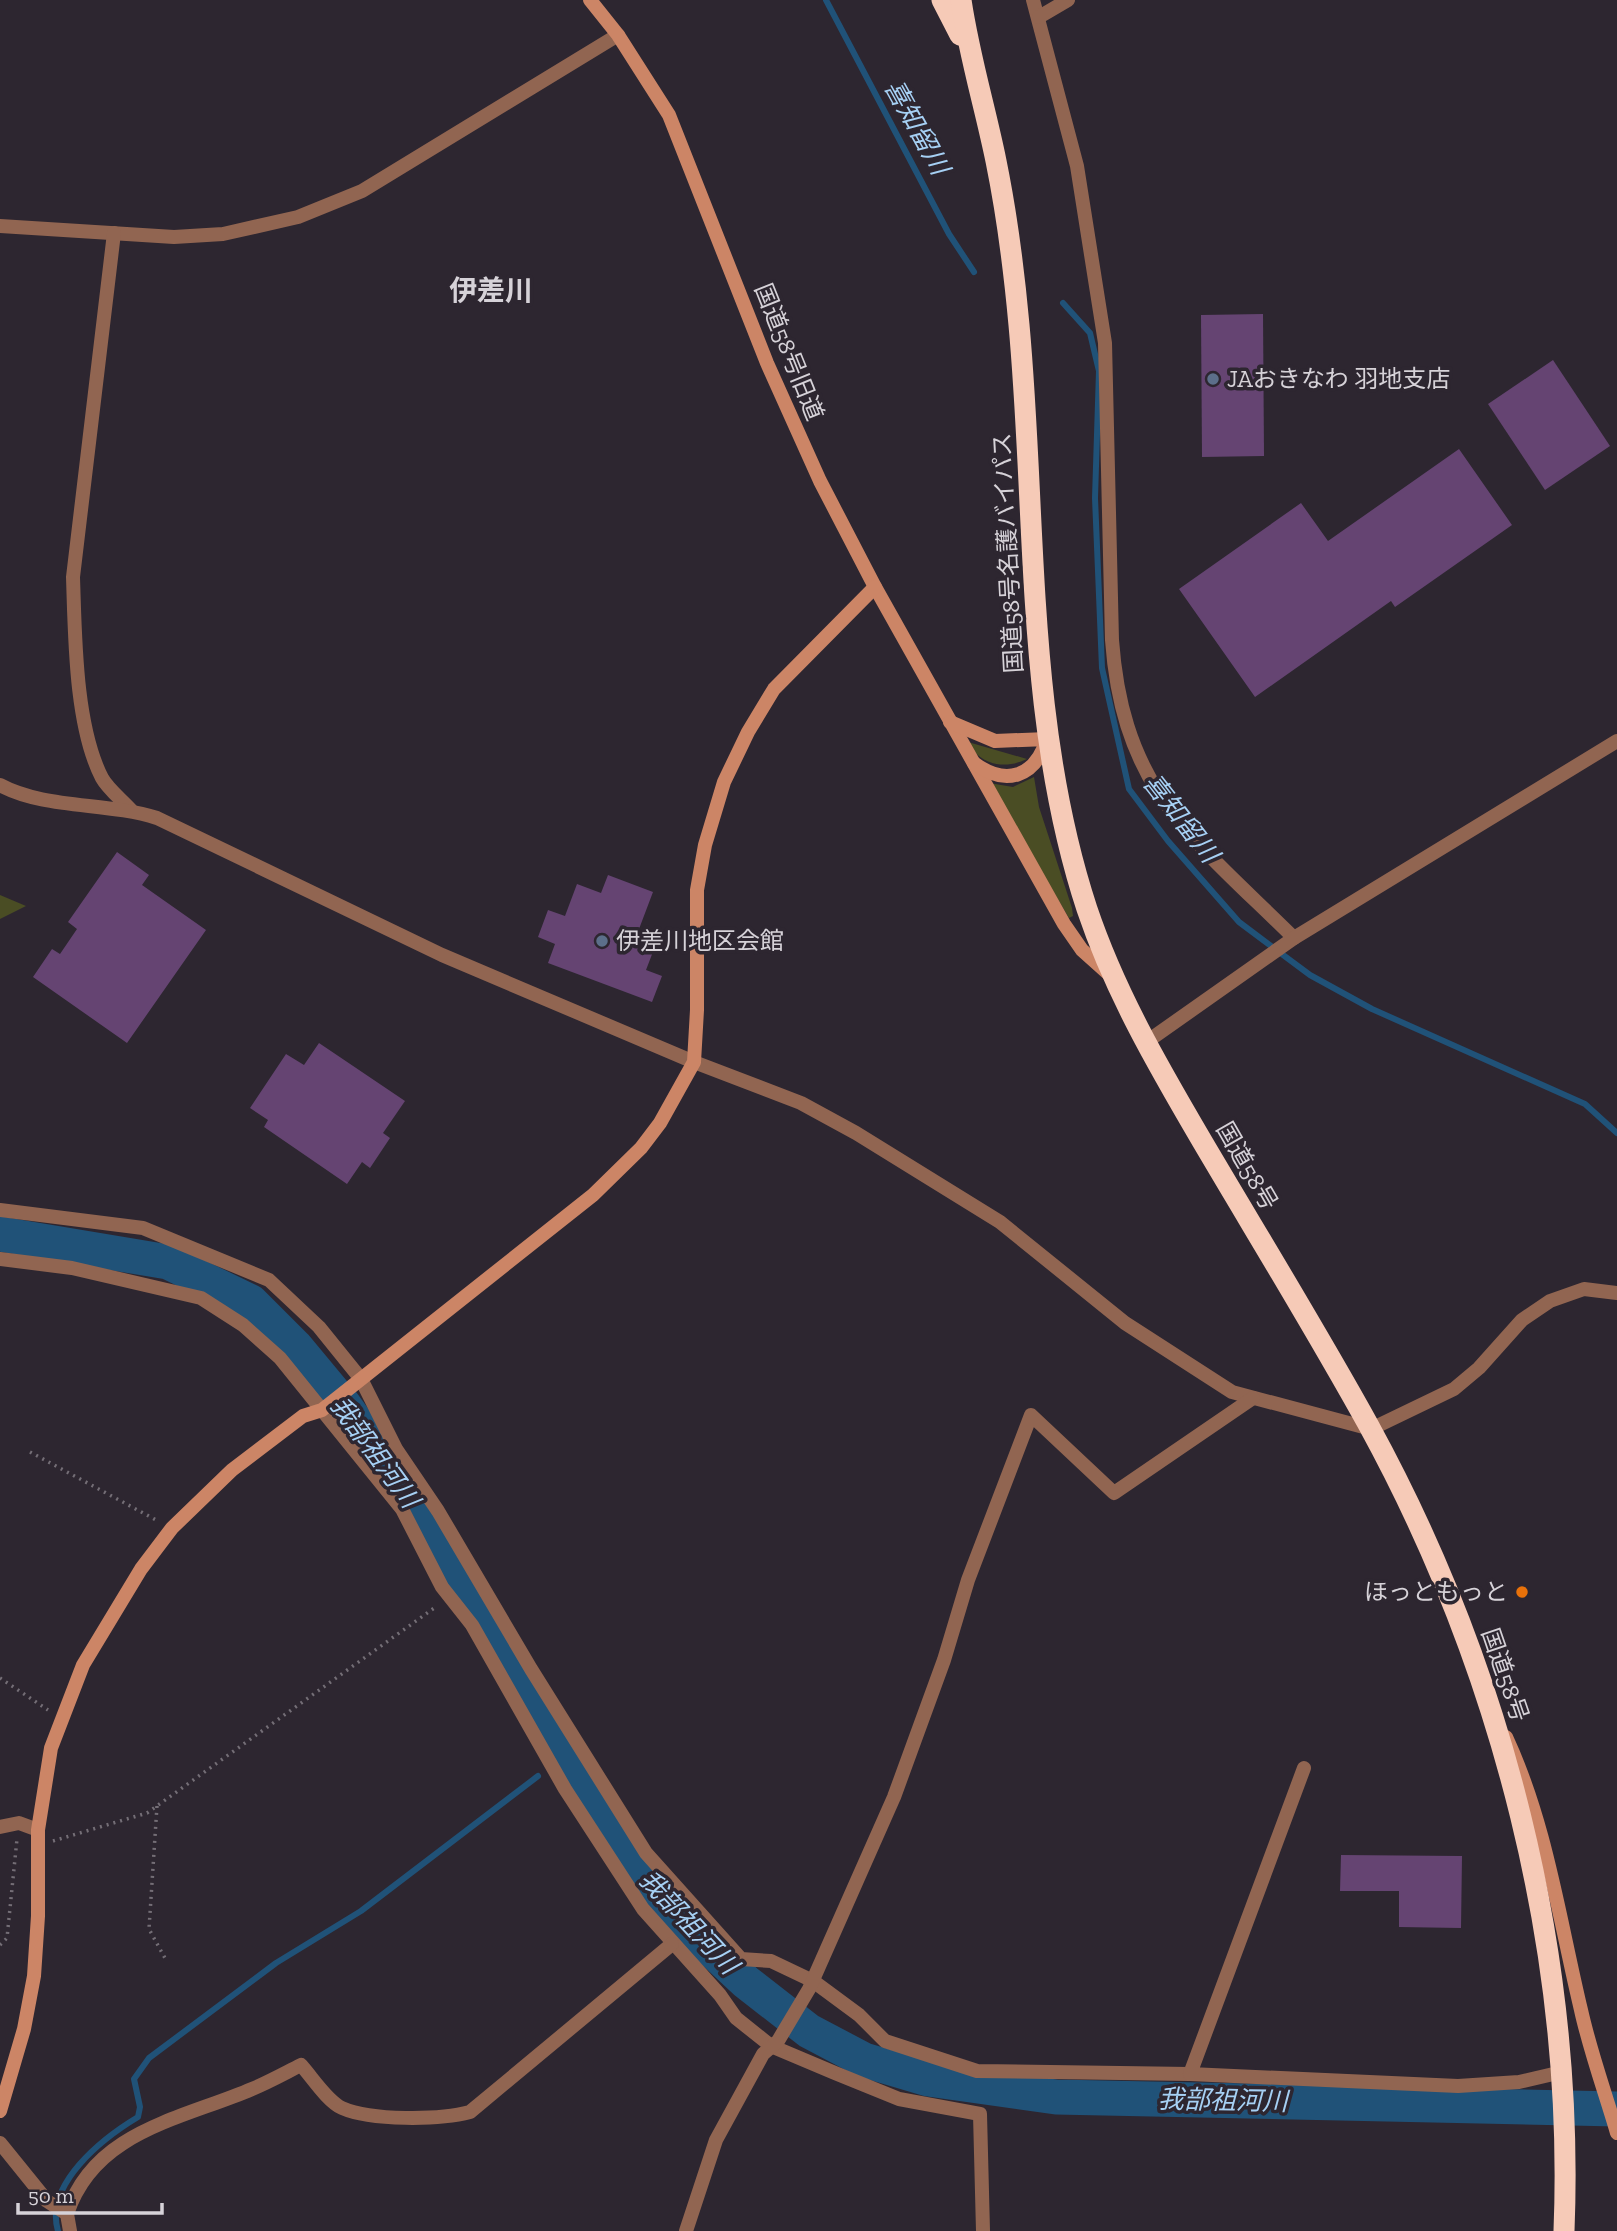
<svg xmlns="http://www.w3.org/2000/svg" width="1617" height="2231" viewBox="0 0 1617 2231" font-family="'Zilla Slab','Noto Sans JP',serif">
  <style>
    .green { fill: #4a4d24 }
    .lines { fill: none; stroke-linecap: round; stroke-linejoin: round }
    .stream { stroke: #205278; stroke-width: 6 }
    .river { stroke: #205278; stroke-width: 35 }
    .building { fill: #654472 }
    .path { stroke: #746e76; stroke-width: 3.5; stroke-dasharray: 2 5; stroke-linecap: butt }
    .street { stroke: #916551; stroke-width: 14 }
    .secondary { stroke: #cc8566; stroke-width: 14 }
    .highway { stroke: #f6cab7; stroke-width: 21 }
    .service-dot { fill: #5c6f8a; stroke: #2d2630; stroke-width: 2.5 }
    .food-dot { fill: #e8710a; stroke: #2d2630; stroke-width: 2.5 }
    .labels { text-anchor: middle; stroke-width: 7; stroke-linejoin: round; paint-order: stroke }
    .street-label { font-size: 24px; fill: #d6d2d8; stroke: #2d2630 }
    .poi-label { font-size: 24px; fill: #d6d2d8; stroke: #2d2630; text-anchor: start }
    .water-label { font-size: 26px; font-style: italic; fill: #a6d0f4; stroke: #2d2630 }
    .quarter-label { font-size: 28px; font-weight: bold; fill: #d6d2d8; stroke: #2d2630 }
  </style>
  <rect width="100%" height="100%" fill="#2d2630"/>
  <g class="green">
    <path d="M968,742L1027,759C1005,770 979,765 968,742Z"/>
    <path d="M1034,777L1039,807L1072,908L1073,916L1069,918L989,783L1013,787Z"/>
    <path d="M0,895L26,906L0,919Z"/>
  </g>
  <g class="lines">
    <g class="stream">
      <path d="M826,0L949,234L974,272"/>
      <path d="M1063,303L1090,333L1099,371L1095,498L1102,668L1129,789L1168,841L1239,922L1310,975L1372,1009L1585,1104L1617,1133"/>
      <path d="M564,1754L565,1753"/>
      <path d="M58,2231C44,2184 103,2138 138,2117L140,2107L134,2079L149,2058L276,1963L361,1911L538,1776"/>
    </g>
    <path class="river" d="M0,1234L168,1262L251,1302L295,1346L344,1405L399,1481L641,1875L685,1925L746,1982L809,2031L864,2060L928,2079L1056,2097L1617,2109"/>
  </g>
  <g class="building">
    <path d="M1263,314L1264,456L1202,457L1201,315Z"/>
    <path d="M1553,360L1610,446L1545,490L1488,404Z"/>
    <path d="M1459,449L1512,525L1395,607L1391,601L1255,697L1179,589L1301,503L1328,541Z"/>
    <path d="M117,852L149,875L142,885L206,930L127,1043L33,977L52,949L60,954L77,929L68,922Z"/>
    <path d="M608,875L653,892L639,929L659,936L646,970L662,976L652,1002L548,963L555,944L538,937L548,910L565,916L577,884L601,893Z"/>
    <path d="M319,1043L405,1101L383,1133L390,1138L370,1168L362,1162L347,1184L264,1127L268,1120L250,1108L286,1054L304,1065Z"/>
    <path d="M1341,1855L1462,1856L1461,1928L1399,1927V1891H1340Z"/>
  </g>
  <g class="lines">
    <g class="path">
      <path d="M30,1452L158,1521"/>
      <path d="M0,1678L48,1710"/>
      <path d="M157,1806L149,1929L166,1960"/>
      <path d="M53,1841L147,1813L437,1606"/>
      <path d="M0,1945L7,1938L17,1839"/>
    </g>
    <g class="street">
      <path d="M1033,0L1077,166L1105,343L1112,640C1123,792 1194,839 1294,938"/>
      <path d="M1039,17L1068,0"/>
      <path d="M0,226L174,237L223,234L298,217L362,191L618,35"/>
      <path d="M114,233L73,577C75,635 75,726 102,778C108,789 122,800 131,810"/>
      <path d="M0,785C44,809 107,802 157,818L442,955L694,1062L801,1103L856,1133L1000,1222L1125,1323L1232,1392L1371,1429L1454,1389L1479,1368L1522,1320L1550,1301L1584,1289L1617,1293"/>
      <path d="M1145,1043L1294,938L1617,741"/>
      <path d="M0,1210L143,1228L269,1280L319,1327L361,1379L396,1449L438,1511L531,1669L646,1853L741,1959L771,1961L813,1981L859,2015L885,2041L977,2071L1190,2074"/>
      <path d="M0,1259L72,1268L201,1298L243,1325L280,1358L402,1509L442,1587L472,1625L565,1789L643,1909L720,1995L736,2018L771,2046L835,2073L899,2099L980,2114L983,2231"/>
      <path d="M1304,1768L1190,2074L1458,2086L1519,2082L1562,2072"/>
      <path d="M0,1827L19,1823L38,1830"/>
      <path d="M0,2143L47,2201L67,2214L70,2231"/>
      <path d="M67,2214C94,2131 182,2119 252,2089C269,2082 285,2073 301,2065C312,2077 327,2101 342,2108C371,2121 440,2120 470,2112L672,1944"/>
      <path d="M686,2231L716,2140L763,2054L778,2041L809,1989L894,1797L944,1660L968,1580L1031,1415L1114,1493L1253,1398"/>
    </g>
    <g class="secondary">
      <path d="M590,0L618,35L669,115L767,363L820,481L875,587L1064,924L1082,950L1111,976"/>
      <path d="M950,722L995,741L1047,739C1035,777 1006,787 974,763"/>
      <path d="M1506,1737C1546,1823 1559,1918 1581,2010C1590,2051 1605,2092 1617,2133"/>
      <path d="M0,2111L24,2029L34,1976L38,1916V1830L51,1748L83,1665L141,1569L172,1528L232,1470L303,1416L322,1410L593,1195L641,1148L660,1123L694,1062L697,1010V890L705,845L724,782L748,732L774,689L875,587"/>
    </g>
    <g class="highway">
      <path d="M942,0L960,35"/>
      <path d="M961,0C969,55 985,107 996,161C1007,215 1014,270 1019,325C1037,520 1025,721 1087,909C1115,992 1158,1066 1202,1141C1258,1236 1316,1330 1369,1426C1502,1669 1575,1954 1564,2231"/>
    </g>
  </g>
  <g class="service-dot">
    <circle cx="1213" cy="379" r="7"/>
    <circle cx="602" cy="941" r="7"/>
  </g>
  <circle class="food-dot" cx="1522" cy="1592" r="7"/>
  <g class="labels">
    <g class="street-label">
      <text transform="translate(789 352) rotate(68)" y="8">国道58号旧道</text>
      <text transform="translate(1008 553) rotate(-93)" y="8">国道58号名護バイパス</text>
      <text transform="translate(1247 1166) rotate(60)" y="8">国道58号</text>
      <text transform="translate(1505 1675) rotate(71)" y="8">国道58号</text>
    </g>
    <g class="poi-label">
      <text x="1227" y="387">JAおきなわ 羽地支店</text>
      <text x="616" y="949">伊差川地区会館</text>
      <text x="1508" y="1600" text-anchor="end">ほっともっと</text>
    </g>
    <g class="water-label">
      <text transform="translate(917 127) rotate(61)" y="9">喜知留川</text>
      <text transform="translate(1181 818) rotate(52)" y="9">喜知留川</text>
      <text transform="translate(375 1452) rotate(54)" y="9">我部祖河川</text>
      <text transform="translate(689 1922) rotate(47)" y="9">我部祖河川</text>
      <text transform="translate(1223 2100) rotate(1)" y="9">我部祖河川</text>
    </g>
    <g class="quarter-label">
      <text x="491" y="300">伊差川</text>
    </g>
  </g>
  <path d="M18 2203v10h144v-10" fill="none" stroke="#d6d2d8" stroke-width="3.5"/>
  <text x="28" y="2203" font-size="21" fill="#d6d2d8" stroke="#2d2630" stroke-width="5" paint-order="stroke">50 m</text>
</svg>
